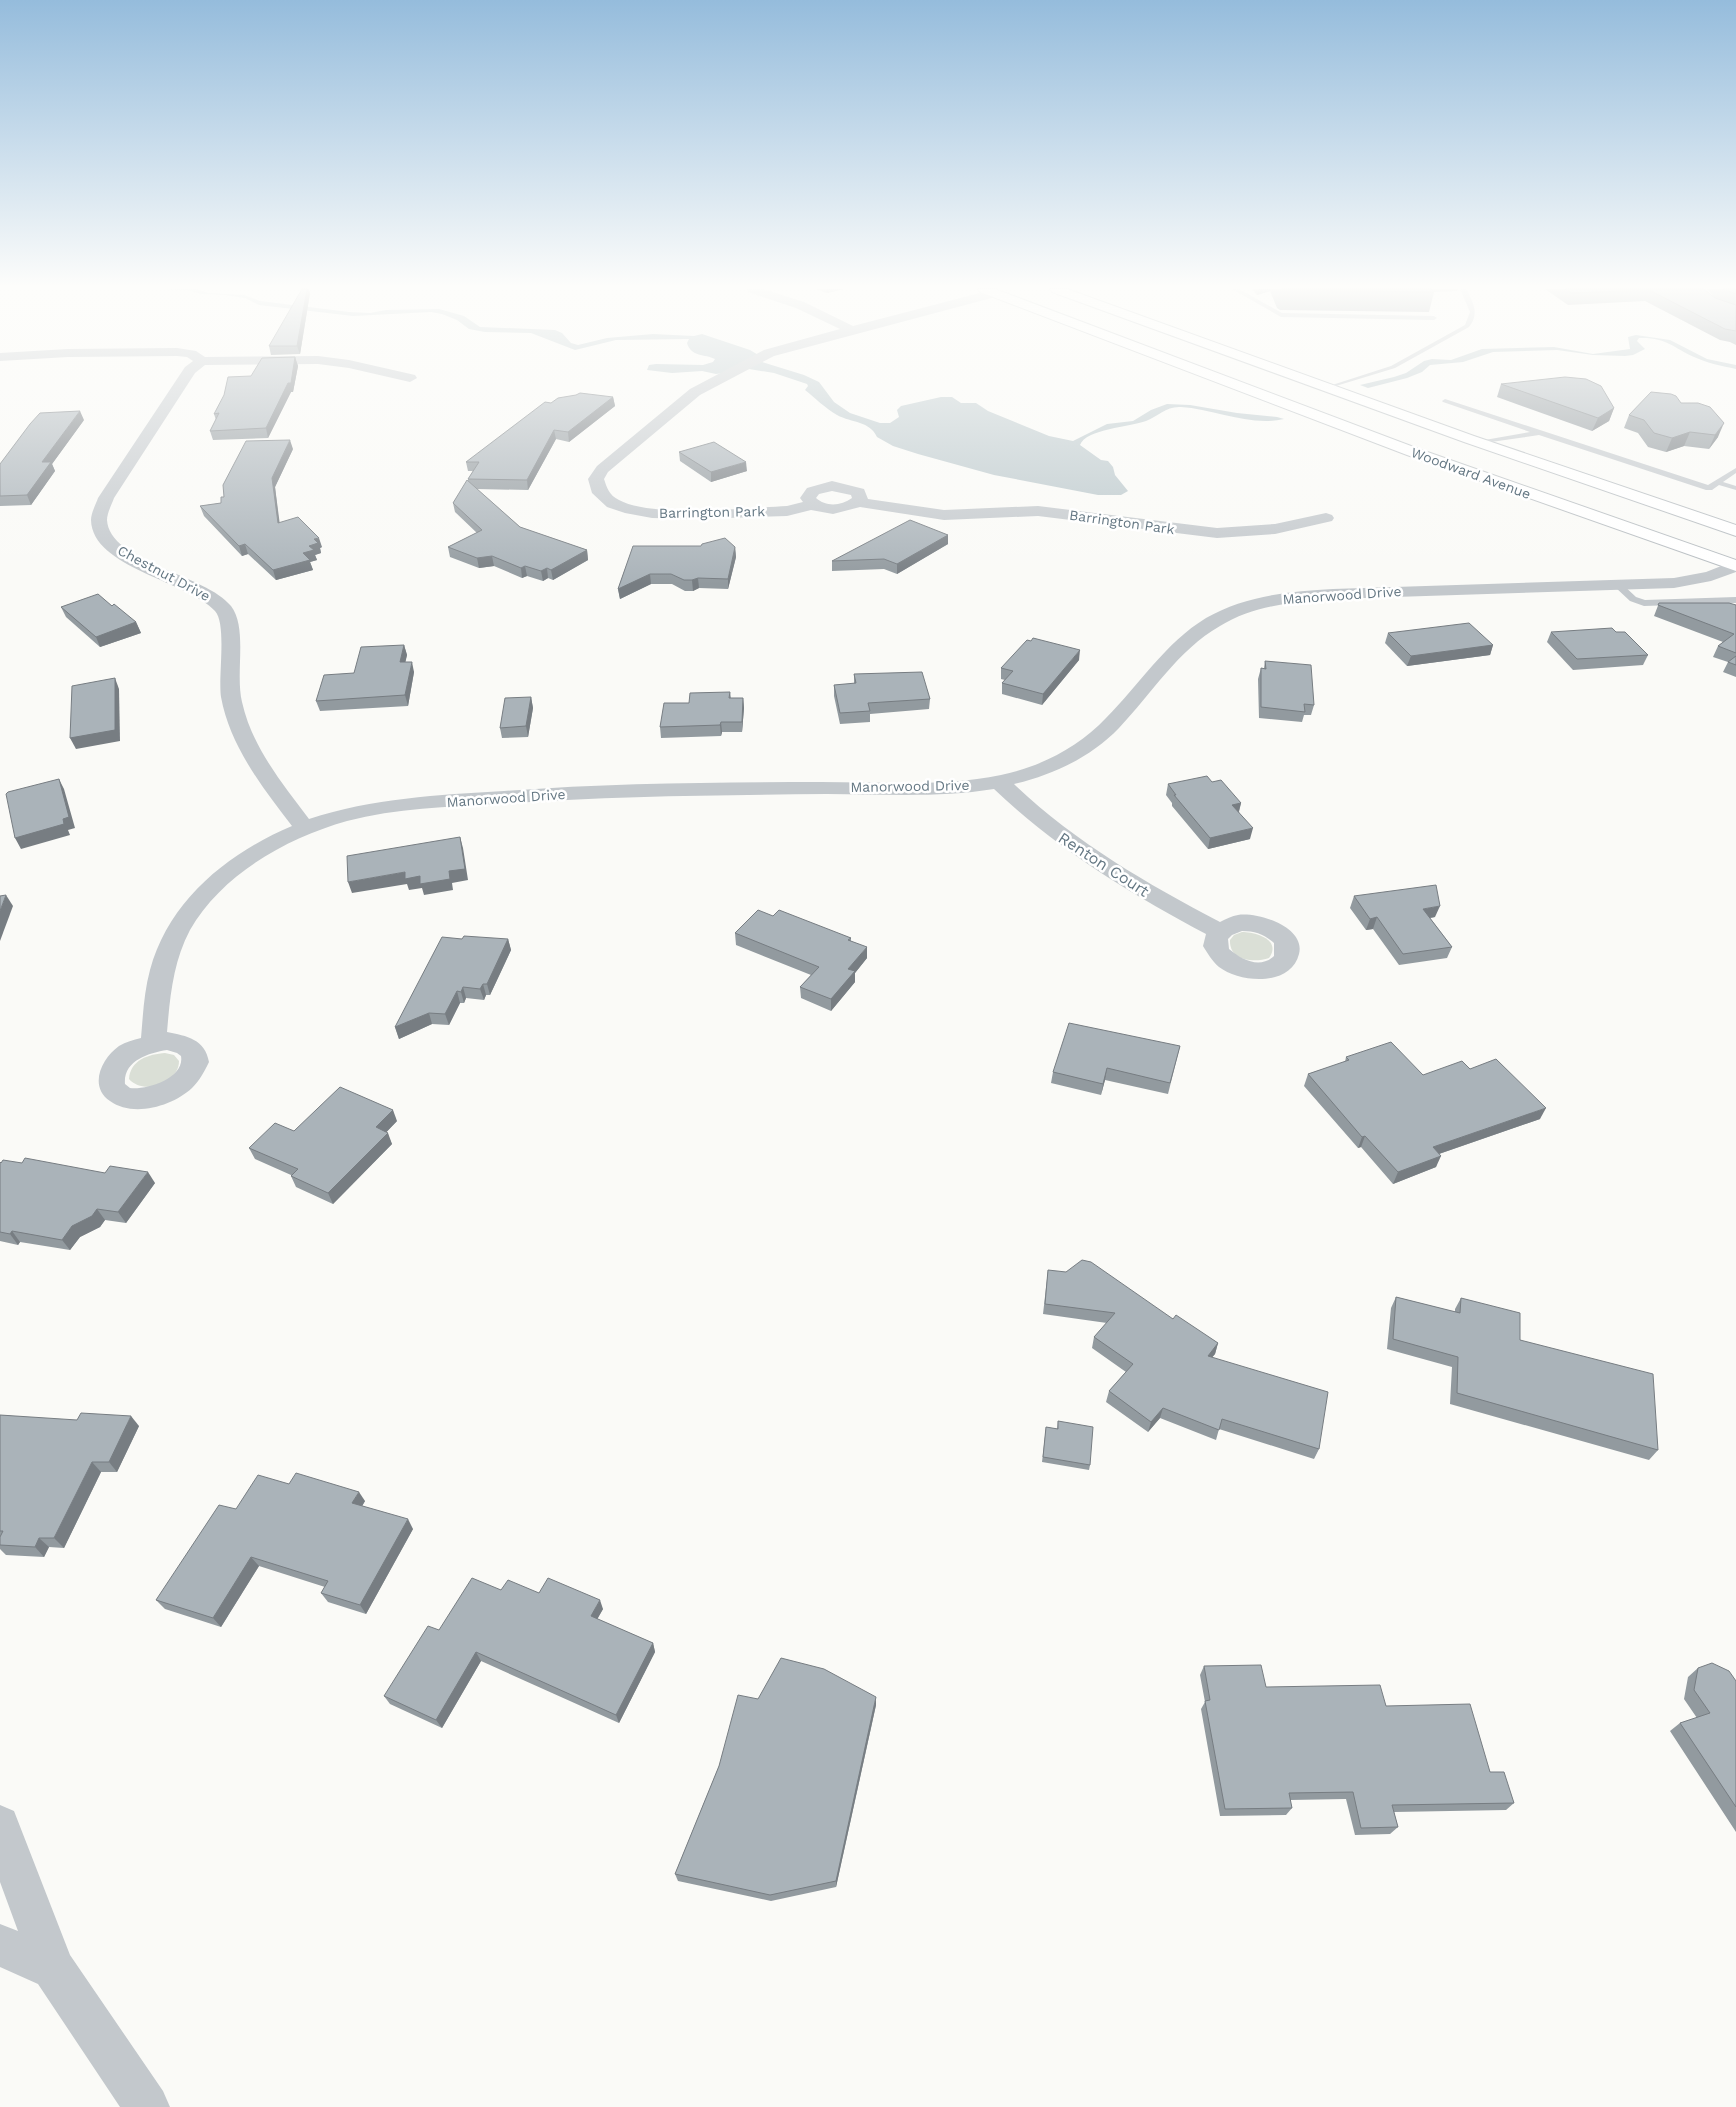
<svg xmlns="http://www.w3.org/2000/svg" width="1736" height="2107" viewBox="0 0 1736 2107" font-family="'Work Sans',sans-serif">
  <style>
    .green { fill: #dadfd6 }
    .water { fill: #bac7cb }
    .lines { fill: none; stroke-linecap: round; stroke-linejoin: round }
    .primary-casing { stroke: #b6bcc0; stroke-width: 2 }
    .lane { fill: #c3c8cc; fill-rule: evenodd }
    .street { fill: #c3c8cc; fill-rule: evenodd }
    .primary { fill: #fff; fill-rule: evenodd }
    .wall { fill: #929a9f }
    .shaded-wall { fill: #777d82 }
    .building { fill: #aab3b9; stroke: #777d82 }
    .labels { text-anchor: middle; stroke-width: 5; stroke-linejoin: round; paint-order: stroke }
    .far-street-label { font-size: 14px; fill: #647783; stroke: #fff }
    .street-label { font-size: 16px; fill: #647783; stroke: #fff }
  </style>
  <rect width="100%" height="100%" fill="#fafaf7"/>
  <g class="green">
    <path d="M1242,932C1256,932 1282,940 1269,958C1254,963 1229,961 1230,940L1234,935Z"/>
    <path d="M165,1053L174,1055L179,1061C179,1083 144,1096 129,1079C130,1060 149,1054 165,1053Z"/>
  </g>
  <g class="water">
    <path d="M148,289H198L208,293L244,295L260,301L349,312L370,313L386,310L439,309L464,316L480,327L555,330L562,333L571,343L578,345L607,338L653,334L694,336L702,334L750,350L760,356L762,362L804,375L819,382L834,402L850,413L880,423H890L899,417L897,410L901,406L941,397H952L961,403H976L988,411L1049,436L1073,441L1107,424L1133,421L1151,410L1167,404L1190,405L1237,413L1277,417L1284,419C1250,427 1215,409 1181,407C1166,406 1159,416 1146,421C1130,427 1086,429 1080,445L1101,460L1108,461L1113,467L1115,475L1128,491L1121,495H1098L994,475L918,454L893,446L877,437C870,421 852,423 837,415C825,408 815,398 805,390L808,386L807,384L774,373L749,369L716,374L702,371L672,373L647,370L649,365L656,364L703,365L713,362L715,359C705,354 691,357 687,343L689,339L616,340L575,350L531,333L485,332L469,329L457,320L442,314L431,312L353,316L259,305L245,298L225,295L202,294L187,290Z"/>
    <path d="M1636,335L1670,340L1707,359L1736,365V369C1722,366 1707,363 1694,357C1672,347 1666,337 1639,338L1637,341L1645,349L1633,355L1625,356L1593,355L1557,350L1493,352L1463,362L1430,365L1422,372L1407,378L1368,388L1360,385L1394,377L1406,373L1424,361L1432,359L1451,360L1482,349L1554,347L1593,354L1630,349L1628,337Z"/>
  </g>
  <g class="lines">
    <g class="primary-casing">
      <g id="primary">
        <path d="M978,289H995L1419,449L1736,560V571L1407,455L980,292Z"/>
        <path d="M1050,289H1067L1474,436L1736,525V536L1464,442L1052,292Z"/>
      </g>
    </g>
    <g class="lane">
      <path d="M1232,289H1239L1282,313L1434,316L1437,318L1434,320L1281,317Z"/>
      <path d="M1460,289H1466C1473,302 1480,314 1469,327L1395,368L1326,389V387L1391,366L1465,325L1470,312Z"/>
      <path d="M1445,399L1708,485L1736,468V473L1723,482L1736,486V490L1719,485L1712,490H1706L1539,435L1477,444V442L1479,441L1530,432L1443,402L1442,401Z"/>
      <path d="M1615,583H1621L1636,597L1645,600L1736,597V603L1644,606L1630,601L1615,587Z"/>
    </g>
    <g class="street">
      <path d="M746,289H763L804,302L853,326L995,289L1001,293L999,296L774,356L700,395L608,472L604,479C607,488 609,495 619,500C651,518 748,508 787,506L803,502L800,498L807,488L832,481L864,489L868,499L944,510L1038,506L1217,528L1275,524L1326,513L1332,515L1334,518L1332,521L1275,534L1217,538L1038,516L944,520L860,507L833,514L811,510L787,516L697,519L652,518L625,513L607,507L592,493L588,479L597,466L690,389L764,350L840,329L796,308L748,292ZM832,491L851,495L852,498C841,506 826,507 816,498L819,494Z"/>
      <path d="M177,348L196,351L205,357L318,356L349,360L415,375L417,378L410,382L349,368L318,364L205,365L195,373L114,498C112,504 107,513 107,520C109,562 207,575 231,606C248,628 235,673 242,702C252,747 282,783 309,819C373,798 438,795 504,791C609,783 715,782 821,782C881,782 943,787 1001,775C1040,767 1079,747 1106,718C1139,685 1165,643 1206,618C1244,596 1290,591 1333,589L1674,578L1706,572L1734,561H1736V572L1711,581L1674,588L1333,599C1294,602 1254,605 1220,626C1178,650 1152,693 1119,728C1091,757 1053,775 1014,784C1075,842 1146,883 1220,922C1226,919 1232,916 1238,915C1258,912 1306,927 1299,954C1291,987 1240,983 1219,967C1212,961 1208,954 1203,946L1206,934C1129,893 1057,849 994,789C939,798 883,794 827,794C718,795 608,796 498,804C448,807 396,808 347,821C287,838 222,874 190,930C173,962 170,997 167,1032C187,1036 205,1039 209,1062C204,1072 200,1080 192,1088C173,1106 133,1118 110,1101C88,1086 102,1058 119,1046C126,1042 133,1040 141,1038C143,1015 144,992 150,970C169,900 228,853 292,826C262,787 230,746 221,697C218,677 227,624 215,611C188,581 92,568 91,520C91,513 96,504 98,498L185,367L193,361L187,357L177,356L68,357L0,361V353L68,349ZM1242,931C1255,931 1264,934 1274,943V956C1260,969 1242,960 1229,949L1228,939L1232,935ZM167,1050L177,1053L181,1056C185,1078 147,1090 130,1088L125,1084C123,1061 148,1053 167,1050Z"/>
      <path d="M0,1805L14,1811L70,1955L163,2091L170,2107H120L38,1984L0,1967V1924L18,1931L0,1882Z"/>
    </g>
    <use href="#primary" class="primary"/>
  </g>
  <g class="wall">
    <path d="M816,289H844L827,293Z"/>
    <path d="M1252,289H1458L1457,291L1434,292L1429,312L1280,310L1277,308L1270,291L1257,295Z"/>
    <path d="M1545,289H1704L1715,298L1707,289H1736V345L1730,342L1720,340L1645,301L1568,305Z"/>
    <path d="M310,293L300,354L271,355L269,346Z"/>
    <path d="M295,357L298,366L293,392H291L268,438L213,440L210,431L216,420L214,414L251,376Z"/>
    <path d="M1501,384L1614,408L1609,421L1592,431L1497,397Z"/>
    <path d="M613,397L615,406L569,442L556,439L528,490L477,489L520,527L587,550L588,560L553,580L548,578L543,581L527,576L522,578L494,566L479,568L450,557L448,547L477,533L455,512L453,503L468,481V479L473,471H468L466,462L551,403Z"/>
    <path d="M1681,403L1718,437L1709,449L1684,446L1666,452L1648,447L1638,433L1624,428L1629,415Z"/>
    <path d="M84,420L52,464L55,471L31,505L0,506V464Z"/>
    <path d="M293,449L275,487L279,523L322,547L320,548L321,553L315,555L317,560L310,562L313,570L276,580L248,554L242,556L204,516L200,506L221,503L224,497Z"/>
    <path d="M679,452L747,471L711,482L680,461Z"/>
    <path d="M948,535V544L897,574L884,569L832,571V561Z"/>
    <path d="M633,546L735,547L736,557L728,589L699,588L693,591H685L672,584H651L620,599L618,589Z"/>
    <path d="M1659,603L1736,605V677L1723,672L1728,662L1713,657L1718,646L1723,642L1654,616Z"/>
    <path d="M112,606L136,622L141,633L100,647L66,617L61,607Z"/>
    <path d="M1551,632H1616L1648,655L1643,665L1573,670L1547,642Z"/>
    <path d="M1388,633L1493,645L1490,655L1407,666L1385,643Z"/>
    <path d="M404,645L407,655L405,662L414,672L408,706L320,711L316,701L354,673Z"/>
    <path d="M1079,660L1042,705L1002,694V683L1005,680L1001,679V668Z"/>
    <path d="M1265,661L1314,705L1311,715H1304L1302,722L1259,718L1258,679L1261,668H1264Z"/>
    <path d="M854,674L930,699L929,709L870,714V722L840,724L834,696V685L854,684Z"/>
    <path d="M730,692L731,698H743L744,708L742,732H722L721,736L661,738L660,727L689,703Z"/>
    <path d="M531,697L533,708L528,737L502,738L500,728Z"/>
    <path d="M1212,782L1241,803L1239,812L1250,839L1208,849L1172,806V803L1166,795L1168,784Z"/>
    <path d="M1354,896L1435,917L1430,918L1452,947L1447,958L1399,965L1373,929L1366,930L1350,908Z"/>
    <path d="M773,916L851,938V941L867,958L855,973V982L831,1011L801,998L800,987L811,975L736,945L735,933Z"/>
    <path d="M462,939H508L511,950L490,995H486L484,1000L466,998L464,1003H460L449,1025L432,1024L399,1039L395,1027Z"/>
    <path d="M1180,1046L1168,1094L1105,1080L1101,1095L1051,1083L1053,1072Z"/>
    <path d="M1346,1057L1423,1075L1470,1069L1540,1119L1439,1154L1436,1167L1393,1184L1361,1147L1358,1148L1304,1086L1308,1074L1345,1062Z"/>
    <path d="M397,1121L386,1132L392,1144L333,1204L296,1187L291,1176V1175L255,1159L249,1148L294,1131Z"/>
    <path d="M0,1162L155,1183L126,1223L105,1220L100,1227L80,1237L70,1250L20,1242L18,1245L0,1241Z"/>
    <path d="M1048,1270L1173,1319L1218,1343L1215,1354L1212,1357L1319,1449L1314,1459L1219,1429L1216,1440L1160,1418L1148,1432L1106,1402L1109,1391L1126,1372L1092,1348L1094,1337L1107,1323L1043,1314Z"/>
    <path d="M1396,1297L1455,1312V1309L1461,1298L1520,1340L1658,1450L1649,1460L1450,1404L1452,1367L1387,1349L1391,1308Z"/>
    <path d="M0,1415L139,1426L117,1472H101L64,1548L49,1547L44,1557L6,1555L0,1549Z"/>
    <path d="M1058,1421L1090,1465L1089,1470L1042,1462L1046,1427L1057,1429Z"/>
    <path d="M289,1484L365,1501L362,1506L413,1529L366,1614L328,1602L321,1593L325,1587L259,1566L221,1627L165,1609L156,1600L236,1509Z"/>
    <path d="M501,1590L539,1593L603,1609L597,1619L653,1643L655,1652L619,1723L481,1661L442,1728L390,1704L384,1696L439,1630Z"/>
    <path d="M1204,1666L1266,1687L1386,1706L1490,1772L1514,1803L1506,1810L1394,1812L1398,1827L1390,1834L1355,1835L1346,1799L1290,1800L1292,1808L1286,1815L1220,1816L1201,1709L1205,1702L1200,1675Z"/>
    <path d="M1698,1668L1736,1681V1832L1670,1731L1680,1723L1697,1718L1684,1699L1688,1677Z"/>
    <path d="M758,1699L876,1705L836,1887L771,1901L678,1881L675,1874L719,1766Z"/>
  </g>
  <g class="shaded-wall">
    <path d="M307,289H309L310,293L300,354L297,346Z"/>
    <path d="M827,289H844L827,293Z"/>
    <path d="M1258,289H1270V291L1257,295Z"/>
    <path d="M295,357L298,366L293,392H291L268,438L266,428Z"/>
    <path d="M613,397L615,406L569,442L568,432Z"/>
    <path d="M1614,408L1609,421L1592,431L1598,418Z"/>
    <path d="M80,411L84,420L52,464L55,471L31,505L27,495L42,462Z"/>
    <path d="M1724,423L1718,437L1709,449L1715,435Z"/>
    <path d="M554,430L556,439L528,490L527,480Z"/>
    <path d="M1690,432L1684,446L1666,452L1672,438Z"/>
    <path d="M290,440L293,449L275,487L281,533L278,523L272,478Z"/>
    <path d="M746,462L747,471L711,482V472Z"/>
    <path d="M948,535V544L897,574V564Z"/>
    <path d="M319,538L322,547L320,548L321,553L315,555L317,560L310,562L313,570L276,580L273,570L303,553L314,539Z"/>
    <path d="M245,544L248,554L242,556L239,546Z"/>
    <path d="M735,547L736,557L728,589V579Z"/>
    <path d="M587,550L588,560L553,580L551,570Z"/>
    <path d="M492,556L494,566L479,568L477,558Z"/>
    <path d="M525,566L527,576L522,578L521,568Z"/>
    <path d="M547,568L548,578L543,581L541,571Z"/>
    <path d="M650,574L651,584L620,599L618,589Z"/>
    <path d="M698,578L699,588L693,591L692,580Z"/>
    <path d="M136,622L141,633L100,647L96,637Z"/>
    <path d="M404,645L407,655L403,673L400,662Z"/>
    <path d="M1493,645L1490,655L1407,666L1411,656Z"/>
    <path d="M1080,650L1079,660L1042,705L1043,694Z"/>
    <path d="M412,662L414,672L408,706L405,695Z"/>
    <path d="M115,678L119,689L120,741L76,749L70,738Z"/>
    <path d="M531,697L533,708L528,737L526,726Z"/>
    <path d="M743,698L744,708L742,732V722Z"/>
    <path d="M721,722L722,732L721,736L720,725Z"/>
    <path d="M59,779L64,789L75,828L68,830L70,835L21,849L15,838L63,819Z"/>
    <path d="M1241,803L1238,814L1232,805Z"/>
    <path d="M1253,828L1250,839L1208,849L1210,838Z"/>
    <path d="M460,837L463,848L468,880L452,883L453,890L424,895L422,888L409,890L407,884L352,893L348,882L405,872L449,871Z"/>
    <path d="M6,895L13,906L0,941V911Z"/>
    <path d="M1440,906L1435,917L1418,920L1423,909Z"/>
    <path d="M1377,917L1373,929L1366,930L1370,919Z"/>
    <path d="M508,939L511,950L490,995L487,984Z"/>
    <path d="M867,947V958L855,973V982L831,1011V999L848,969Z"/>
    <path d="M483,984L486,995L484,1000L480,989Z"/>
    <path d="M463,987L466,998L464,1003L461,992Z"/>
    <path d="M457,991L460,1003L449,1025L445,1014Z"/>
    <path d="M429,1013L432,1024L399,1039L395,1027Z"/>
    <path d="M1107,1068L1105,1080L1101,1095L1103,1084Z"/>
    <path d="M1546,1108L1540,1119L1427,1158L1433,1147Z"/>
    <path d="M393,1110L397,1121L380,1139L376,1127Z"/>
    <path d="M388,1133L392,1144L333,1204L328,1193Z"/>
    <path d="M1365,1136L1361,1147L1358,1148L1362,1137Z"/>
    <path d="M1441,1156L1436,1167L1393,1184L1398,1172Z"/>
    <path d="M148,1172L155,1183L126,1223L118,1212Z"/>
    <path d="M97,1209L105,1220L100,1227L80,1237L70,1250L62,1240L72,1226Z"/>
    <path d="M12,1231L20,1242L18,1245L10,1234Z"/>
    <path d="M1218,1343L1215,1354L1205,1366L1208,1356Z"/>
    <path d="M1163,1408L1160,1418L1148,1432L1151,1422Z"/>
    <path d="M131,1416L139,1426L117,1472L109,1462Z"/>
    <path d="M92,1462L101,1472L64,1548L54,1538Z"/>
    <path d="M359,1492L365,1501L358,1513L352,1503Z"/>
    <path d="M408,1519L413,1529L366,1614L360,1605Z"/>
    <path d="M39,1538L49,1547L44,1557L35,1547Z"/>
    <path d="M251,1557L259,1566L221,1627L213,1618Z"/>
    <path d="M600,1600L603,1609L594,1625L591,1616Z"/>
    <path d="M653,1643L655,1652L619,1723L616,1715Z"/>
    <path d="M476,1652L481,1661L442,1728L436,1720Z"/>
    <path d="M876,1697V1705L836,1887V1881Z"/>
  </g>
  <g class="building">
    <path d="M302,289H307L297,346H269Z"/>
    <path d="M1282,289H1431L1434,292L1284,290Z"/>
    <path d="M1565,289H1704L1715,298L1736,305V331L1725,329L1649,290L1572,293Z"/>
    <path d="M1723,289H1736V294Z"/>
    <path d="M295,357L291,383H288L266,428L210,431L219,413L214,414L224,395L228,377L251,376L262,358Z"/>
    <path d="M1565,377L1586,379L1601,386L1614,408L1598,418L1501,384Z"/>
    <path d="M1651,392L1671,394L1676,396L1681,403H1698L1710,407L1724,423L1715,435L1690,432L1672,438L1654,433L1644,420L1629,415Z"/>
    <path d="M580,393L613,397L568,432L554,430L527,480L468,479L479,462H466L545,402L551,403L558,398L576,395Z"/>
    <path d="M80,411L42,462H51L27,495L0,496V464L30,424L40,413Z"/>
    <path d="M290,440L272,478L278,523L298,517L319,538L314,539L318,543L309,546L314,550L303,553L310,560L273,570L245,544L239,546L200,506L221,503V497H224L223,485L246,441Z"/>
    <path d="M714,442L746,462L711,472L679,452Z"/>
    <path d="M467,480L520,527L587,550L551,570L547,568L541,571L525,566L521,568L492,556L477,558L448,547L482,530L453,503Z"/>
    <path d="M910,520L948,535L897,564L884,559L832,561Z"/>
    <path d="M725,538L735,547L728,579L698,578L692,580H684L671,574H650L618,589L633,546H701L702,544Z"/>
    <path d="M98,594L112,606L114,604L136,622L96,637L61,607Z"/>
    <path d="M1659,603H1729L1736,605V653L1718,646L1734,634L1658,605Z"/>
    <path d="M1469,623L1493,645L1411,656L1388,633Z"/>
    <path d="M1612,628L1616,632H1625L1648,655L1577,659L1551,632Z"/>
    <path d="M1033,638L1080,650L1043,694L1002,683L1013,671L1001,668L1027,640L1031,641Z"/>
    <path d="M404,645L400,662H412L405,695L316,701L324,675L354,673L361,647Z"/>
    <path d="M1736,656V665L1728,662Z"/>
    <path d="M1265,661L1311,665L1314,705L1304,704L1305,712L1261,707V668L1266,669Z"/>
    <path d="M922,672L930,699L868,703L870,711L840,713L834,685L856,683L854,674Z"/>
    <path d="M115,678V730L70,738L72,686Z"/>
    <path d="M730,692L729,698H743L742,722H721L720,725L660,727L664,703H689L690,693Z"/>
    <path d="M531,697L526,726L500,728L505,698Z"/>
    <path d="M1207,776L1212,782L1221,780L1241,803L1232,805L1253,828L1210,838L1174,795H1176L1168,784Z"/>
    <path d="M59,779L69,817L63,819L64,824L15,838L6,794L8,792Z"/>
    <path d="M460,837L465,869L449,871L450,879L420,884V876L405,879V872L348,882L347,856Z"/>
    <path d="M1436,885L1440,906L1423,909L1452,947L1403,954L1377,917L1370,919L1354,896Z"/>
    <path d="M6,895L0,911V896Z"/>
    <path d="M758,910L773,916L779,910L851,938L848,940L867,947L848,969L855,971L831,999L800,987L819,967L735,933Z"/>
    <path d="M464,936L508,939L487,984H483L480,989L463,987L461,992L457,991L445,1014L429,1013L395,1027L442,937L462,939Z"/>
    <path d="M1069,1023L1180,1046L1170,1083L1107,1068L1103,1084L1053,1072Z"/>
    <path d="M1391,1042L1423,1075L1462,1061L1470,1069L1496,1059L1546,1108L1433,1147L1441,1156L1398,1172L1365,1136L1362,1137L1308,1074L1349,1060L1346,1057Z"/>
    <path d="M340,1087L393,1110L376,1127L388,1133L328,1193L291,1176L298,1169L249,1148L275,1123L294,1131Z"/>
    <path d="M25,1158L105,1173L110,1166L148,1172L118,1212L97,1209L92,1216L72,1226L62,1240L12,1231L10,1234L0,1232V1162L1,1163L3,1160L22,1163Z"/>
    <path d="M1082,1260L1091,1262L1173,1319L1176,1315L1218,1343L1208,1356L1328,1392L1319,1449L1222,1419L1219,1430L1163,1408L1151,1422L1109,1391L1133,1364L1094,1337L1115,1313L1045,1304L1048,1270L1066,1272Z"/>
    <path d="M1396,1297L1460,1313L1461,1298L1520,1313V1340L1653,1374L1658,1450L1457,1393L1458,1357L1393,1339Z"/>
    <path d="M81,1413L131,1416L109,1462H92L54,1538H39L35,1547L0,1545V1537L3,1531H0V1415L77,1420Z"/>
    <path d="M1058,1421L1093,1427L1090,1465L1043,1457L1046,1427L1058,1429Z"/>
    <path d="M296,1473L359,1492L352,1503L408,1519L360,1605L321,1593L328,1581L251,1557L213,1618L156,1600L219,1505L236,1509L258,1475L289,1484Z"/>
    <path d="M472,1578L501,1590L508,1580L539,1593L548,1578L600,1600L591,1616L653,1643L616,1715L476,1652L436,1720L384,1696L428,1626L439,1630Z"/>
    <path d="M781,1658L824,1669L876,1697L836,1881L770,1895L675,1874L719,1766L738,1695L758,1699Z"/>
    <path d="M1712,1663L1729,1671L1736,1681V1807L1680,1723L1710,1713L1694,1690L1698,1668Z"/>
    <path d="M1261,1665L1266,1687L1380,1685L1386,1706L1470,1704L1490,1772H1504L1514,1803L1392,1805L1398,1827L1361,1828L1353,1792L1289,1793L1292,1808L1225,1809L1205,1701L1210,1700L1204,1666Z"/>
  </g>
  <linearGradient id="sky" x2="0" y2="1"><stop stop-color="#95bcdc"/><stop offset="0.49" stop-color="#fdfdfb"/><stop offset="1" stop-color="#fdfdfb" stop-opacity="0"/></linearGradient>
  <rect width="1736" height="584" fill="url(#sky)"/>
  <g class="labels">
    <g class="far-street-label">
      <text transform="translate(1471 473) rotate(20)" y="5">Woodward Avenue</text>
      <text transform="translate(712 512) rotate(-1)" y="5">Barrington Park</text>
      <text transform="translate(1122 522) rotate(8)" y="5">Barrington Park</text>
      <text transform="translate(164 573) rotate(28)" y="5">Chestnut Drive</text>
      <text transform="translate(1342 595) rotate(-4)" y="5">Manorwood Drive</text>
      <text transform="translate(910 786) rotate(-1)" y="5">Manorwood Drive</text>
      <text transform="translate(506 798) rotate(-4)" y="5">Manorwood Drive</text>
    </g>
    <g class="street-label">
      <text transform="translate(1104 864) rotate(33)" y="6">Renton Court</text>
    </g>
  </g>
</svg>
